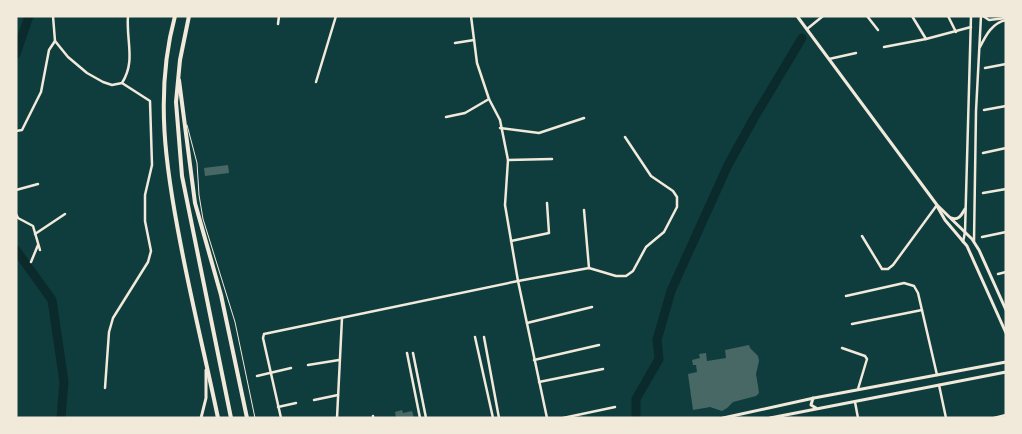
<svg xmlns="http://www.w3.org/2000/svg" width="1022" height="434" viewBox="0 0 1022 434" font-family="Lora,serif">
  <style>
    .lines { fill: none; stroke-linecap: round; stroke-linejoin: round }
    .river { stroke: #0a2a2b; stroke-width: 9 }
    .building { fill: #486865 }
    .service { stroke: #f1e9da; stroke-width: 1 }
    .minor { stroke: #f1e9da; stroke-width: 2.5 }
    .tertiary { stroke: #f1e9da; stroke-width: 2.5 }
    .secondary { stroke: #f1e9da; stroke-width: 3 }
    .trunk { stroke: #f1e9da; stroke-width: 4 }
  </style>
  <rect width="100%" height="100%" fill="#0f3d3e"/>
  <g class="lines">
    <g class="river">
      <path d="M16,54L29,16"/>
      <path d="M16,250L52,300L64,382L61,418"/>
      <path d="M636,418V399L659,359L657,340L671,291L728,165L754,118L802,38"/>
    </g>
  </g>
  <g class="building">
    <path d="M228,165L229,173L205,176L204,168Z"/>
    <path d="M749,345L750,348L758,356L759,361L756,374L758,386L759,393L756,396L733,402L727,408L722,411L710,407L693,410L688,374L697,372L696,365H693L692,360L700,358L699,354L706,353L707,361L726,358L725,350Z"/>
    <path d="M402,410L403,413L412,411L414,418H396L395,412Z"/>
  </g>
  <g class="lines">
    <path class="service" d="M187,125L197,163L199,195L203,219L235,322L255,418"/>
    <g class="minor">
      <path d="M867,16L878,30"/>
      <path d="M912,16L926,39L971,27"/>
      <path d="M948,16L956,32"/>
      <path d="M278,24L279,16"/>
      <path d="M807,29L823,16"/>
      <path d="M455,43L474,40"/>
      <path d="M884,47L926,39"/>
      <path d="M829,59L856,53"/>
      <path d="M985,68L1006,64"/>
      <path d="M316,82L336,16"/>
      <path d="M984,110L1006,106"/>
      <path d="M446,117L465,113L489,99"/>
      <path d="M500,128L539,133L584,118"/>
      <path d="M16,131L22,130L41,92L49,50L55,41"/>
      <path d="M983,153L1006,148"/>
      <path d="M508,160L552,159"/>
      <path d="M16,190L38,184"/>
      <path d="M983,193L1006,189"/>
      <path d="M584,210L589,268"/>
      <path d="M16,214L18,218L33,226L40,250"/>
      <path d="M35,234L65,214"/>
      <path d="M862,236L882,269H888L893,265L937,205"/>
      <path d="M982,237L1006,232"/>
      <path d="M511,241L549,233L547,203"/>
      <path d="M31,262L38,245"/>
      <path d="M998,274L1006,272"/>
      <path d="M518,281L589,268L616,276H626L633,271L646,247L664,232L677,207V197L673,191L651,176L625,137"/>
      <path d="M846,296L904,283L914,286L918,293L937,375"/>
      <path d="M527,323L592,307"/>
      <path d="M852,324L922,310"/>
      <path d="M475,337L493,418"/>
      <path d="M484,337L499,418"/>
      <path d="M842,348L865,356L867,359L858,389"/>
      <path d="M407,353L420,418"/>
      <path d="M413,353L426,418"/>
      <path d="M534,360L599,345"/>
      <path d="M308,365L339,360"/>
      <path d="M257,376L291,368"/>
      <path d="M539,382L603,369"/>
      <path d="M105,388L109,332L113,318L148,262L151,251L145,221V195L152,165L150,101L122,83"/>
      <path d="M314,400L338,395"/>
      <path d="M278,407L296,403"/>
      <path d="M373,418V416"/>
      <path d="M563,418L615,407"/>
      <path d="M994,418L1006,415"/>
    </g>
    <g class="tertiary">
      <path d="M53,16L55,41L68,57L87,73L103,82L112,85L122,83C136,61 126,41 128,16"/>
      <path d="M471,16L477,63L489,99L500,120L508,160L505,205L518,281L547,418"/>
      <path d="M983,16L989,20L1006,18"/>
      <path d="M980,47C986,35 992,23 1006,20"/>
      <path d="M974,241L976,111L981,16"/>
      <path d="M963,242L965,232L971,16"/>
      <path d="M939,385L946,418"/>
      <path d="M855,402L858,418"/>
      <path d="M281,418L263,338L264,334L518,281"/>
      <path d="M337,418L342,318"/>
    </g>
    <g class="secondary">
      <path d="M797,16L937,205L972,239L979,250L1006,310"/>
      <path d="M937,206L945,220L967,246L1006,333"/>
      <path d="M951,218C959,221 962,214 965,209"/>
      <path d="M813,398L811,405L816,408"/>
      <path d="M201,418L206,398V370"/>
      <path d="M723,418L814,398L1006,362"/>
      <path d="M770,418L1006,372"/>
    </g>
    <g class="trunk">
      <path d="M175,16C154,93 166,170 181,246C192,304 206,360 218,418"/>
      <path d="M189,16L180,60L176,102L182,176L231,418"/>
      <path d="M179,80L195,203L221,295L247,418"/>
    </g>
  </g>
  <rect width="1022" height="434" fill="none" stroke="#f1e9da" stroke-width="35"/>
</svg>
